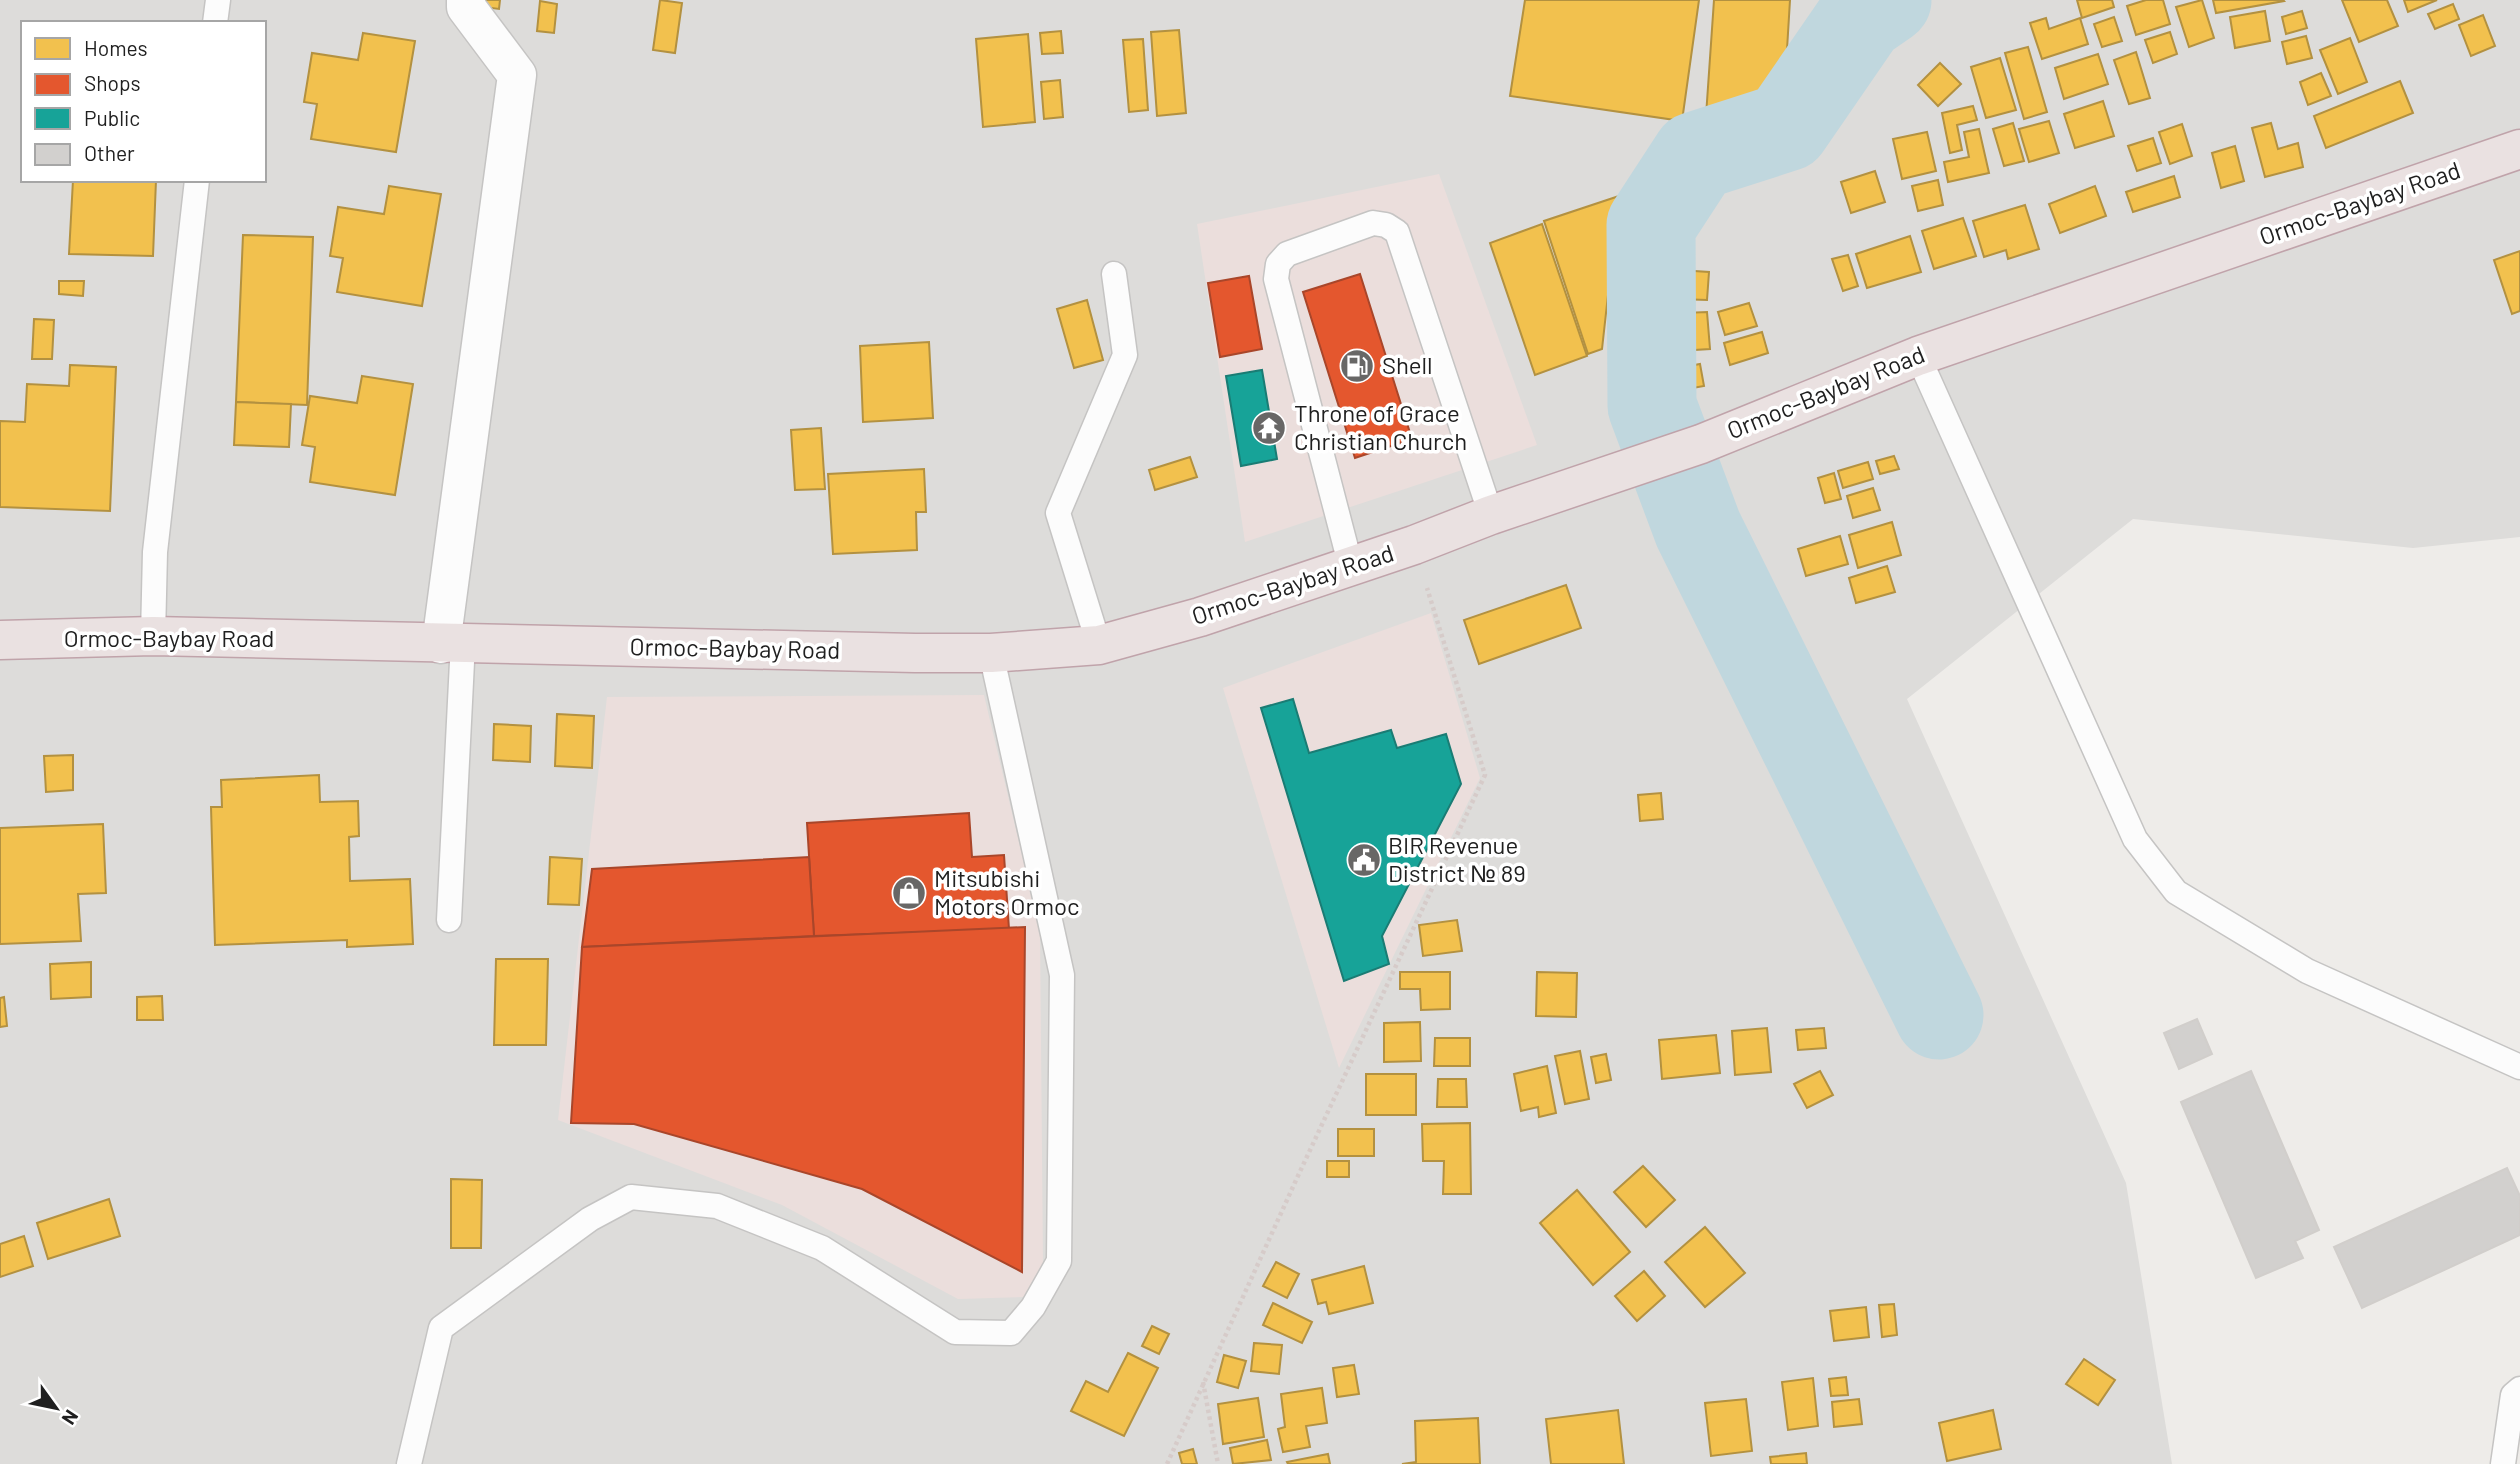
<svg xmlns="http://www.w3.org/2000/svg" width="2520" height="1464" viewBox="0 0 2520 1464" font-family="Barlow,sans-serif">
  <style>
    .residential { fill: #dddcda; fill-rule: evenodd }
    .commercial { fill: #ebdedc }
    .pier { fill: #dddcdb }
    .homes { fill: #f2c14e; stroke: #b39140; stroke-width: 2 }
    .shops { fill: #e4572e; stroke: #a9462a; stroke-width: 2 }
    .public { fill: #17a398; stroke: #1a7c74; stroke-width: 2 }
    .lines { fill: none; stroke-linecap: round; stroke-linejoin: round }
    .river { stroke: #c0d7de; stroke-width: 89 }
    .building { fill: #d2d0ce; stroke: #d1cecb; stroke-width: 2 }
    .lane-casing { stroke: #c5c4c3; stroke-width: 27 }
    .street-casing { stroke: #c5c4c3; stroke-width: 41 }
    .highway-casing { stroke: #c0a3aa; stroke-width: 41 }
    .path { stroke: #d6cbc9; stroke-width: 4.5; stroke-dasharray: 3.5 3.5; stroke-linecap: butt }
    .lane { stroke: #fcfcfc; stroke-width: 24 }
    .street { stroke: #fcfcfc; stroke-width: 38 }
    .highway { stroke: #eae1e1; stroke-width: 38 }
    .labels { text-anchor: middle; stroke-width: 7; stroke-linejoin: round; paint-order: stroke }
    .street-label { font-size: 24px; fill: #202020; stroke: #fff }
    .poi-label { font-size: 24px; fill: #202020; stroke: #fff; text-anchor: start }
  </style>
  <rect width="100%" height="100%" fill="#eeece9"/>
  <path class="residential" d="M0,0H2520V537L2413,548L2133,519L1907,699L2126,1183L2172,1464H0ZM23,23H264V180H23Z"/>
  <g class="commercial">
    <path d="M1439,174L1537,445L1245,542L1197,224Z"/>
    <path d="M1431,613L1480,778L1339,1068L1223,688Z"/>
    <path d="M984,695L1040,931L1043,1264L1025,1297L958,1299L782,1205L558,1120L607,697Z"/>
  </g>
  <path class="pier" d="M1690,411L1711,476L1652,495L1631,431Z"/>
  <g class="homes">
    <path d="M469,0H500L499,9L468,5Z"/>
    <path d="M660,0L682,3L675,53L653,50Z"/>
    <path d="M1525,0H1699L1682,121L1510,96Z"/>
    <path d="M1714,0H1790L1784,99L1763,119L1706,116Z"/>
    <path d="M2077,0H2112L2114,7L2082,18Z"/>
    <path d="M2146,0H2163L2170,24L2136,35L2127,6Z"/>
    <path d="M2202,0L2214,38L2189,47L2176,7Z"/>
    <path d="M2213,0H2283L2284,1L2216,13Z"/>
    <path d="M2342,0H2387L2398,26L2359,42Z"/>
    <path d="M2404,0H2437L2408,12Z"/>
    <path d="M540,1L557,4L554,33L537,31Z"/>
    <path d="M2453,4L2459,19L2435,29L2428,14Z"/>
    <path d="M2265,11L2270,41L2235,48L2230,17Z"/>
    <path d="M2302,11L2307,28L2286,34L2282,17Z"/>
    <path d="M2483,15L2495,46L2471,56L2459,25Z"/>
    <path d="M2114,17L2122,41L2102,47L2094,24Z"/>
    <path d="M2046,18L2049,29L2080,18L2088,44L2042,59L2030,23Z"/>
    <path d="M1179,30L1186,113L1157,116L1151,32Z"/>
    <path d="M1061,31L1063,53L1042,54L1040,33Z"/>
    <path d="M2170,32L2177,54L2153,63L2145,40Z"/>
    <path d="M363,33L415,41L396,152L311,139L317,104L304,102L312,53L358,60Z"/>
    <path d="M1028,34L1035,122L983,127L976,39Z"/>
    <path d="M2306,36L2312,58L2287,64L2282,42Z"/>
    <path d="M2350,38L2367,82L2338,94L2320,50Z"/>
    <path d="M1143,39L1148,110L1129,112L1123,40Z"/>
    <path d="M2028,47L2047,112L2024,119L2005,53Z"/>
    <path d="M2136,52L2150,98L2129,104L2114,60Z"/>
    <path d="M2098,54L2108,84L2064,99L2055,68Z"/>
    <path d="M2000,58L2016,110L1986,118L1971,67Z"/>
    <path d="M1940,63L1961,84L1938,106L1918,85Z"/>
    <path d="M2321,73L2331,96L2308,105L2300,82Z"/>
    <path d="M1060,80L1063,117L1044,119L1041,82Z"/>
    <path d="M2400,81L2413,113L2326,148L2314,116Z"/>
    <path d="M2103,101L2114,136L2075,148L2064,114Z"/>
    <path d="M1973,106L1977,120L1957,125L1962,150L1950,153L1942,113Z"/>
    <path d="M2049,121L2059,153L2029,162L2019,129Z"/>
    <path d="M2013,123L2024,161L2004,166L1993,129Z"/>
    <path d="M2271,123L2278,149L2298,143L2303,167L2265,177L2252,128Z"/>
    <path d="M2182,124L2192,156L2170,164L2159,132Z"/>
    <path d="M1979,129L1989,173L1948,182L1944,162L1969,157L1964,132Z"/>
    <path d="M1927,132L1936,171L1902,179L1893,139Z"/>
    <path d="M2153,138L2161,163L2137,171L2128,146Z"/>
    <path d="M2235,146L2244,181L2221,188L2212,153Z"/>
    <path d="M1875,171L1885,202L1851,213L1841,182Z"/>
    <path d="M2174,176L2180,197L2133,212L2126,192Z"/>
    <path d="M73,180H156L153,256L69,254Z"/>
    <path d="M1938,180L1943,205L1918,211L1912,186Z"/>
    <path d="M389,186L441,194L422,306L337,292L343,258L330,256L338,207L384,214Z"/>
    <path d="M2095,186L2106,216L2060,233L2049,204Z"/>
    <path d="M1619,196L1602,349L1588,354L1544,221Z"/>
    <path d="M2025,205L2039,249L2008,259L2006,250L1984,257L1973,221Z"/>
    <path d="M1963,218L1976,256L1934,269L1922,231Z"/>
    <path d="M1542,224L1587,356L1535,375L1490,243Z"/>
    <path d="M243,235L313,237L307,405L236,402Z"/>
    <path d="M1910,236L1921,272L1867,288L1856,254Z"/>
    <path d="M2520,251V311L2512,314L2494,260Z"/>
    <path d="M1848,255L1858,286L1843,291L1832,259Z"/>
    <path d="M1679,270L1709,272L1707,300L1678,299Z"/>
    <path d="M59,281H84L83,296L59,294Z"/>
    <path d="M1087,300L1103,360L1074,368L1057,309Z"/>
    <path d="M1749,303L1757,326L1725,335L1718,312Z"/>
    <path d="M1707,312L1710,349L1662,352L1660,314Z"/>
    <path d="M34,319L54,320L52,359H32Z"/>
    <path d="M1762,332L1768,353L1730,365L1724,343Z"/>
    <path d="M929,342L933,418L863,422L860,346Z"/>
    <path d="M1700,364L1704,386L1670,392L1667,370Z"/>
    <path d="M70,365L116,367L110,511L0,507V421L25,422L27,384L69,386Z"/>
    <path d="M362,376L413,384L395,495L310,482L315,447L302,445L310,396L357,403Z"/>
    <path d="M236,402L291,404L289,447L234,445Z"/>
    <path d="M821,428L825,489L795,490L791,430Z"/>
    <path d="M1894,456L1899,469L1880,474L1876,461Z"/>
    <path d="M1190,457L1197,477L1155,490L1149,470Z"/>
    <path d="M1868,462L1873,479L1843,488L1838,471Z"/>
    <path d="M924,469L926,512H916L917,550L833,554L828,474Z"/>
    <path d="M1834,473L1841,499L1825,503L1818,478Z"/>
    <path d="M1873,488L1880,510L1853,518L1847,496Z"/>
    <path d="M1892,522L1901,555L1858,568L1849,535Z"/>
    <path d="M1840,536L1848,564L1806,576L1798,549Z"/>
    <path d="M1887,566L1895,592L1856,603L1849,578Z"/>
    <path d="M1566,585L1581,628L1479,664L1464,620Z"/>
    <path d="M557,714L594,716L592,768L555,766Z"/>
    <path d="M494,724L531,726L530,762L493,760Z"/>
    <path d="M73,755V790L46,792L44,756Z"/>
    <path d="M319,775L320,802L358,801L359,836L349,837L350,881L410,879L413,944L347,947V940L215,945L211,807H222L221,780Z"/>
    <path d="M1661,793L1663,819L1640,821L1638,795Z"/>
    <path d="M103,824L106,893L78,894L81,941L0,944V828Z"/>
    <path d="M550,857L582,859L579,905L548,904Z"/>
    <path d="M1457,920L1462,951L1423,956L1419,925Z"/>
    <path d="M496,959H548L546,1045H494Z"/>
    <path d="M91,962V997L51,999L50,964Z"/>
    <path d="M1400,972H1450V1009L1421,1010L1420,989H1400Z"/>
    <path d="M1537,972L1577,973L1576,1017L1536,1016Z"/>
    <path d="M162,996L163,1020H137V997Z"/>
    <path d="M4,997L7,1026L0,1027V998Z"/>
    <path d="M1420,1022L1421,1061L1384,1062V1023Z"/>
    <path d="M1767,1028L1771,1072L1735,1075L1732,1031Z"/>
    <path d="M1824,1028L1826,1048L1798,1050L1796,1030Z"/>
    <path d="M1716,1035L1720,1073L1662,1079L1659,1040Z"/>
    <path d="M1435,1038H1470V1066H1434Z"/>
    <path d="M1580,1051L1589,1099L1565,1104L1555,1056Z"/>
    <path d="M1606,1054L1611,1080L1596,1083L1591,1057Z"/>
    <path d="M1547,1066L1556,1113L1539,1117L1538,1107L1521,1111L1514,1074Z"/>
    <path d="M1820,1071L1833,1095L1807,1108L1794,1084Z"/>
    <rect x="1366" y="1074" width="50" height="41"/>
    <path d="M1438,1079H1466L1467,1107H1437Z"/>
    <path d="M1470,1123L1471,1194H1443L1444,1161H1423L1422,1124Z"/>
    <rect x="1338" y="1129" width="36" height="27"/>
    <rect x="1327" y="1161" width="22" height="16"/>
    <path d="M1643,1166L1675,1200L1646,1227L1614,1192Z"/>
    <path d="M451,1179L482,1180L481,1248H451Z"/>
    <path d="M1577,1190L1630,1252L1593,1285L1540,1223Z"/>
    <path d="M109,1199L120,1236L48,1259L37,1223Z"/>
    <path d="M1705,1227L1745,1273L1705,1307L1665,1262Z"/>
    <path d="M24,1236L33,1266L0,1277V1244Z"/>
    <path d="M1276,1262L1299,1274L1287,1298L1263,1286Z"/>
    <path d="M1364,1266L1373,1303L1329,1314L1326,1302L1318,1304L1312,1280Z"/>
    <path d="M1644,1271L1665,1296L1637,1321L1615,1296Z"/>
    <path d="M1273,1303L1312,1322L1302,1343L1263,1325Z"/>
    <path d="M1894,1304L1897,1335L1882,1337L1879,1305Z"/>
    <path d="M1866,1307L1869,1337L1834,1341L1830,1311Z"/>
    <path d="M1152,1326L1169,1334L1159,1354L1142,1346Z"/>
    <path d="M1254,1343L1282,1345L1279,1374L1251,1371Z"/>
    <path d="M1128,1353L1158,1368L1124,1436L1071,1411L1086,1381L1108,1392Z"/>
    <path d="M1224,1355L1246,1361L1238,1388L1217,1382Z"/>
    <path d="M2084,1359L2115,1380L2098,1405L2066,1384Z"/>
    <path d="M1354,1365L1359,1394L1337,1397L1333,1368Z"/>
    <path d="M1846,1377L1848,1395L1831,1396L1829,1379Z"/>
    <path d="M1813,1378L1818,1426L1788,1430L1782,1382Z"/>
    <path d="M1322,1388L1327,1423L1306,1426L1310,1447L1283,1452L1278,1429L1285,1427L1281,1394Z"/>
    <path d="M1258,1398L1264,1437L1223,1444L1218,1404Z"/>
    <path d="M1746,1399L1752,1451L1711,1456L1705,1403Z"/>
    <path d="M1859,1399L1862,1424L1834,1427L1832,1402Z"/>
    <path d="M1618,1410L1624,1464H1551L1546,1419Z"/>
    <path d="M1993,1410L2001,1449L1947,1461L1939,1423Z"/>
    <path d="M1478,1418L1480,1464H1402L1416,1462L1415,1421Z"/>
    <path d="M1267,1440L1271,1460L1233,1464L1230,1448Z"/>
    <path d="M1193,1449L1197,1464H1182L1179,1453Z"/>
    <path d="M1806,1453L1807,1464H1771L1770,1457Z"/>
    <path d="M1328,1454L1330,1464H1288L1287,1462Z"/>
  </g>
  <g class="shops">
    <path d="M1360,274L1412,439L1355,458L1303,292Z"/>
    <path d="M1249,276L1262,349L1220,357L1208,283Z"/>
    <path d="M969,813L972,857L1004,855L1009,929L814,936L807,823Z"/>
    <path d="M809,857L814,936L582,947L592,869Z"/>
    <path d="M1025,927L1022,1272L862,1189L634,1124L571,1123L582,947Z"/>
  </g>
  <g class="public">
    <path d="M1262,370L1277,459L1241,466L1226,376Z"/>
    <path d="M1293,699L1309,753L1391,730L1397,748L1446,734L1461,784L1382,936L1389,964L1344,981L1261,708Z"/>
  </g>
  <g class="lines">
    <path class="river" d="M1887,0L1861,18L1786,127L1696,156L1651,225L1652,406L1698,529L1939,1015"/>
  </g>
  <g class="building">
    <path d="M2197,1019L2212,1054L2179,1069L2164,1033Z"/>
    <path d="M2251,1071L2319,1230L2295,1241L2303,1258L2256,1278L2181,1102Z"/>
    <path d="M2507,1168L2520,1196V1235L2362,1308L2334,1247Z"/>
  </g>
  <g class="lines">
    <g class="lane-casing">
      <g id="lane">
        <path d="M215,23L218,0"/>
        <path d="M1918,356L2135,839L2176,892L2307,971L2520,1067"/>
        <path d="M1351,567L1276,279L1278,264L1287,254L1373,223L1386,225L1397,232L1491,515"/>
        <path d="M153,636L155,552L197,180"/>
        <path d="M1099,645L1058,513L1125,355L1114,274"/>
        <path d="M449,920L463,642"/>
        <path d="M409,1464L441,1328L590,1219L631,1197L717,1206L822,1248L955,1332L1011,1333L1033,1307L1059,1261L1062,975L991,653"/>
        <path d="M2503,1464L2513,1395L2520,1389"/>
      </g>
    </g>
    <g class="street-casing">
      <path id="street" d="M441,644L517,75L466,7V0"/>
    </g>
    <g class="highway-casing">
      <path id="highway" d="M0,640L153,636L915,653H991L1099,645L1200,617L1414,545L1491,515L1701,444L1918,356L2520,149"/>
    </g>
    <g class="path">
      <path d="M1203,1382L1218,1464"/>
      <path d="M1167,1464L1297,1178L1485,775L1427,588"/>
    </g>
    <use href="#lane" class="lane"/>
    <use href="#street" class="street"/>
    <use href="#highway" class="highway"/>
  </g>
  <defs>
    <g id="fuel-disc" transform="scale(1.75)"><circle r="9.5" fill="#686766" stroke="#fff"/><path d="M-5.5-6h7V0h2V4h1.3V-2.5L3-4.5l.8-.8L6-3V5H2.5V1h-1V6h-7ZM-4.2-4.7v3.2H.2V-4.7Z" fill="#fff"/></g>
    <g id="temple-disc" transform="scale(1.75)"><circle r="9.5" fill="#686766" stroke="#fff"/><path d="M0-6L5-2H3V0L6.5 2.5H4V6H1.5V3h-3V6H-4V2.5H-6.5L-3 0V-2H-5Z" fill="#fff"/></g>
    <g id="civic-disc" transform="scale(1.75)"><circle r="9.5" fill="#686766" stroke="#fff"/><path d="M-.6-6.5H3V-4.5H.6V-3L4-1V1h2V6H-6V1h2V-1L-.6-3ZM-1.2 2.5V6h2.4V2.5Z" fill="#fff"/></g>
    <g id="shop-disc" transform="scale(1.75)"><circle r="9.5" fill="#686766" stroke="#fff"/><path d="M-5-2.5h2.3a2.7 3.5 0 0 1 5.4 0H5L5.5 6h-11ZM-1.5-2.5h3a1.5 2.3 0 0 0-3 0Z" fill="#fff"/></g>
  </defs>
  <g fill-rule="evenodd">
    <use href="#fuel-disc" x="1357" y="366"/>
    <use href="#temple-disc" x="1269" y="428"/>
    <use href="#civic-disc" x="1364" y="860"/>
    <use href="#shop-disc" x="909" y="893"/>
  </g>
  <g class="labels">
    <g class="street-label">
      <text transform="translate(2360 204) rotate(-19)" y="8">Ormoc-Baybay Road</text>
      <text transform="translate(1826 393) rotate(-22)" y="8">Ormoc-Baybay Road</text>
      <text transform="translate(1293 585) rotate(-18)" y="8">Ormoc-Baybay Road</text>
      <text x="169" y="647">Ormoc-Baybay Road</text>
      <text transform="translate(735 649) rotate(1)" y="8">Ormoc-Baybay Road</text>
    </g>
    <g class="poi-label">
      <text x="1382" y="374">Shell</text>
      <text x="1294" y="422">Throne of Grace<tspan x="1294" dy="28">Christian Church</tspan></text>
      <text x="1388" y="854">BIR Revenue<tspan x="1388" dy="28">District № 89</tspan></text>
      <text x="934" y="887">Mitsubishi<tspan x="934" dy="28">Motors Ormoc</tspan></text>
    </g>
  </g>
  <rect x="21" y="21" width="245" height="161" fill="#ffffff" stroke="#a6a6a6" stroke-width="2"/>
  <rect x="35" y="38" width="35" height="21" fill="#f2c14e" stroke="#a6a6a6" stroke-width="2"/>
  <text x="84" y="56" font-size="21" fill="#202020">Homes</text>
  <rect x="35" y="74" width="35" height="21" fill="#e4572e" stroke="#a6a6a6" stroke-width="2"/>
  <text x="84" y="91" font-size="21" fill="#202020">Shops</text>
  <rect x="35" y="108" width="35" height="21" fill="#17a398" stroke="#a6a6a6" stroke-width="2"/>
  <text x="84" y="126" font-size="21" fill="#202020">Public</text>
  <rect x="35" y="144" width="35" height="21" fill="#d2d0ce" stroke="#a6a6a6" stroke-width="2"/>
  <text x="84" y="161" font-size="21" fill="#202020">Other</text>
  <g transform="translate(56 1408) rotate(123)" stroke="#ffffff" stroke-width="5" paint-order="stroke">
  <path d="M0-5L12 26L0 18L-12 26Z" fill="#202020"/>
  <text y="-10" font-size="19" font-weight="bold" text-anchor="middle" fill="#202020">N</text>
  </g>
</svg>
